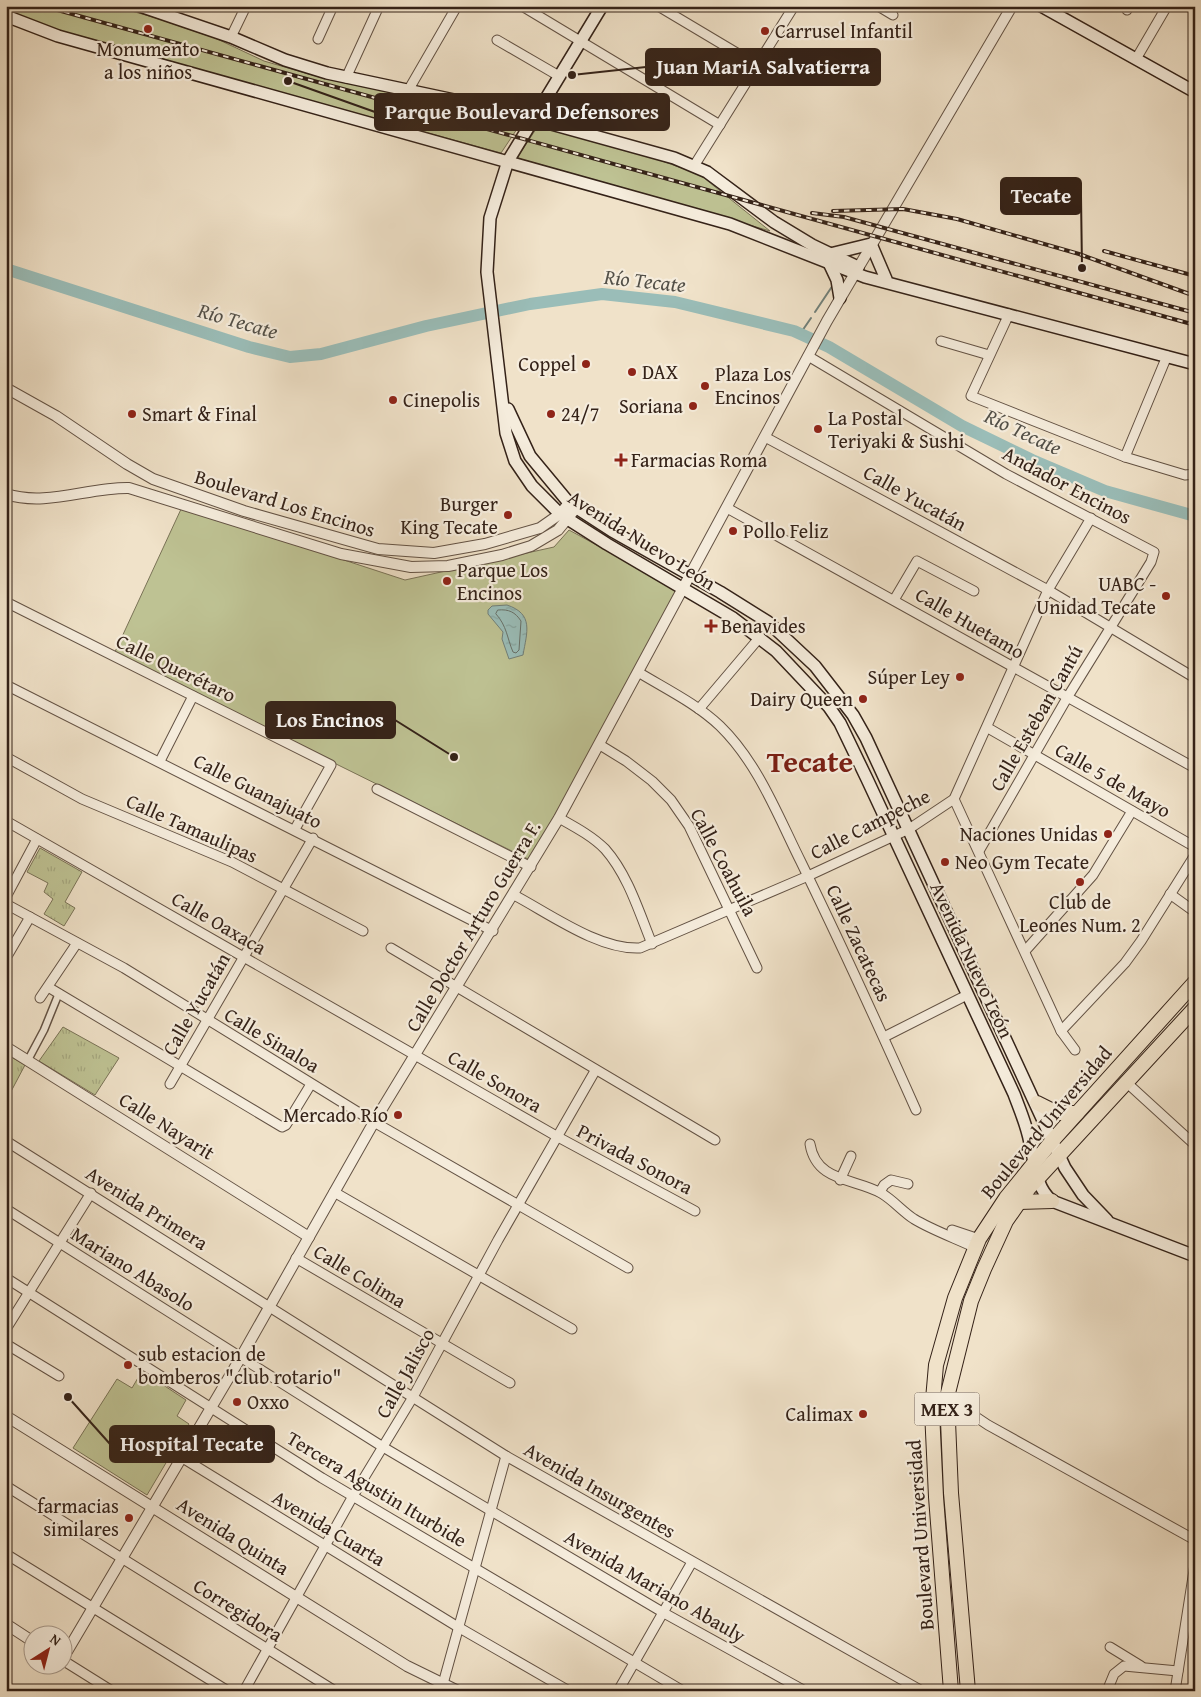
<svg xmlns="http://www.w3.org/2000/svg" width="1201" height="1697" viewBox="0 0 1201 1697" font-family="'Gentium Book Plus',serif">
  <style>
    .grass { fill: url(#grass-tufts); stroke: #797256 }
    .green { fill: #bec293; stroke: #797256 }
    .water { fill: url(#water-ripples); stroke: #717f78 }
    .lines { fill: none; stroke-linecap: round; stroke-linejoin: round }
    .shore { stroke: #677068; stroke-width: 1 }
    .stream { stroke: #717f78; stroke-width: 2 }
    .river { stroke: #9abdb8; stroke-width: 12 }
    .pedestrian-casing { stroke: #635244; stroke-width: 9 }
    .minor-casing { stroke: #635244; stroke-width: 11 }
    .tertiary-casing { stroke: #635244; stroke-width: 12 }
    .secondary-casing { stroke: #342218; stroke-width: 14 }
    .primary-casing { stroke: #342218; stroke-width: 16 }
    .pedestrian { stroke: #f5ecdc; stroke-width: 6 }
    .minor { stroke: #f5ecdc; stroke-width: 9 }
    .tertiary { stroke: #f5ecdc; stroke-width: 10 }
    .secondary { stroke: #f5ecdc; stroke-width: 11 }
    .primary { stroke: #f0e2c9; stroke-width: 14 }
    .rail-casing { stroke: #342218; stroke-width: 4 }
    .rail { stroke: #f5ecdc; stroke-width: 2; stroke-dasharray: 5.5; stroke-linecap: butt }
    .poi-dot { fill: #8f2418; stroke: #f5ecdc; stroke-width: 2 }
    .labels { text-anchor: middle; stroke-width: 4.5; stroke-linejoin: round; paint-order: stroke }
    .shield { fill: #f5ecdc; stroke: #6e5f53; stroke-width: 1 }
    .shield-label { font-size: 19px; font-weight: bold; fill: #342218 }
    .poi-label { font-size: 20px; fill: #342218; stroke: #f5ecdc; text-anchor: start }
    .street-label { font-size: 20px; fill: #342218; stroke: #f5ecdc }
    .water-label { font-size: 21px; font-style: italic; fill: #535048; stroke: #f5ecdc }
    .town-label { font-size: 30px; font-weight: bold; fill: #7a1f14; stroke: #f5ecdc }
    .leader { fill: none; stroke: #342218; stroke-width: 2 }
    .callout-dot { fill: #342218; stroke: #f5ecdc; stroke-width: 2 }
    .callout { fill: #342218; stroke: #342218; stroke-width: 2 }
    .callout-label { font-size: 21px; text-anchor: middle; font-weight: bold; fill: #fff }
  </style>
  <defs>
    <pattern id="grass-tufts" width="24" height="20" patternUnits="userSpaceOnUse" patternTransform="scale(1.25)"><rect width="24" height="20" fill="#bec293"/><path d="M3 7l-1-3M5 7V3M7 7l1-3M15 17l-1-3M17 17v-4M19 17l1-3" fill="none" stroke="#a4a67e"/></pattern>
    <pattern id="water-ripples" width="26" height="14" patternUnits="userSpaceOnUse" patternTransform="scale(1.25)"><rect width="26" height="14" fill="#9abdb8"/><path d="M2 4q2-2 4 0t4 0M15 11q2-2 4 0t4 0" fill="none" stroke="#85a29d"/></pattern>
  </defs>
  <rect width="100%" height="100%" fill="#f0e2c9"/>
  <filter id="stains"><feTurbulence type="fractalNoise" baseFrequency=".004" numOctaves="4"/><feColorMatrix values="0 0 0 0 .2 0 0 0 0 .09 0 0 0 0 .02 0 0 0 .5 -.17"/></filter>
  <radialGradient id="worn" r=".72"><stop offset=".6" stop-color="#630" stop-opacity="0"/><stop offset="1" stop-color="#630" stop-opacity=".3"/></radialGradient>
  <g class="grass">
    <path d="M40,848L82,872L65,902L75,908L64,926L44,914L53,899L44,892L48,883L27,872Z"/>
    <path d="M63,1027L119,1058L95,1095L39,1061Z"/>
    <path d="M6,1054L25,1065L6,1101Z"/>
  </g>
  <g class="green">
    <path d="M6,6H113L153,17L215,38L264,61L312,75L523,120L501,153L45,28L6,11Z"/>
    <path d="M538,126L642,154L699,174L770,231L517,158Z"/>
    <path d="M182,507L405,580L554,547L569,530L679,590L530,860L114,654Z"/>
    <path d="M142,1371L186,1400L177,1416L189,1424L147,1495L73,1448L117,1379L132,1388Z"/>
  </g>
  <path class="water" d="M507,605C534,614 527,632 523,655L509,659L502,639L503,632L488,614V610L492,606Z"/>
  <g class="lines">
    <path class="shore" d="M498,610C509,609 515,612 521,621L519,650L516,653L513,652C507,638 507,626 496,614Z"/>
    <g class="stream">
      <path d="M815,312L833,285"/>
      <path d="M800,334L811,318"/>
    </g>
    <path class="river" d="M6,269L249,347L290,357L321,354L426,326L530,304L602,294L675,302L794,331L829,347L962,426L1032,460L1105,491L1195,516"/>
    <g class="pedestrian-casing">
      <path id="pedestrian" d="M28,1060L44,1030L59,993"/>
    </g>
    <g class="minor-casing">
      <g id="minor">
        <path d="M522,6L720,125"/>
        <path d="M658,6L757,65"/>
        <path d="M878,6L893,15"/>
        <path d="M1127,10L1129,6"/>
        <path d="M231,37L246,6"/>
        <path d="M318,39L333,6"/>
        <path d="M497,40L559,76"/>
        <path d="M1136,59L1167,6"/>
        <path d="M346,78L379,6"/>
        <path d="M409,89L457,6"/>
        <path d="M694,166L794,6"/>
        <path d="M1009,314L971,396L1125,457L1185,475L1195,474"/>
        <path d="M941,341L989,355"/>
        <path d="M808,356L1006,474L1154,552L1151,562L1067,698L979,851"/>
        <path d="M765,437L1048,590L1195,678"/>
        <path d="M1125,457L1167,356"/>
        <path d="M727,508L1195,768"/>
        <path d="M894,600L917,561L974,591"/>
        <path d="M6,602L331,765L295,829"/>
        <path d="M638,672C666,689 697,704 720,726C758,763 778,816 801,862C841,944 879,1027 916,1110"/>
        <path d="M6,685L493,931"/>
        <path d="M699,709L760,637"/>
        <path d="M988,728L1195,847"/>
        <path d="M600,745L626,761L652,781L671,800L689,826L757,968"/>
        <path d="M6,757L82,799L232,862L363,931"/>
        <path d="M160,761L193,696"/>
        <path d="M377,789L531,867"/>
        <path d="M954,799L1061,1031L1075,1050"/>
        <path d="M559,818C575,827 592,836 605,849C628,875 639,912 652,944"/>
        <path d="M6,821L558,1137L695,1211"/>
        <path d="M1170,894L1195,912"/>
        <path d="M514,895C550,914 599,950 640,948L808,876L909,829L954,799L1048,590L1091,518"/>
        <path d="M6,897L37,839"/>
        <path d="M6,904L124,968L374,1122L628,1268"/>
        <path d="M391,948L715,1140"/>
        <path d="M1025,951L1093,875L1132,811"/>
        <path d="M6,958L30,917"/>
        <path d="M48,987L282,1127L286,1125L311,1084"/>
        <path d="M40,998L77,943"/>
        <path d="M1061,1031L1125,963L1141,941L1195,855"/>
        <path d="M884,1037L967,995"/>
        <path d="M1126,1082L1195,1145"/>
        <path d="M170,1084L313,838"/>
        <path d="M6,1141L506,1456L922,1691"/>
        <path d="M810,1144C816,1182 854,1178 881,1193C893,1200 902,1211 914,1219C930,1229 957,1239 976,1248"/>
        <path d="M840,1180L851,1156"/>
        <path d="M334,1192L572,1329"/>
        <path d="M880,1192L884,1185L891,1180L908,1184"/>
        <path d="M6,1209L383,1447L664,1613L805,1691"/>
        <path d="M952,1230L979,1239"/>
        <path d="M296,1258L510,1383"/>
        <path d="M6,1278L322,1478L683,1691"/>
        <path d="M6,1329L91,1193"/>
        <path d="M6,1344L59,1376"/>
        <path d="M946,1397L988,1425L1195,1540"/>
        <path d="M181,1457L458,1627L569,1691"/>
        <path d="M6,1486L335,1691"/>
        <path d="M6,1554L228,1691"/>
        <path d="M1110,1647L1141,1666"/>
        <path d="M64,1661L112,1691"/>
        <path d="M244,1691L353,1496L413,1397L498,1240L595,1071"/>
        <path d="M441,1691L506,1456"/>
        <path d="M618,1691L692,1562"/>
        <path d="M1107,1691L1114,1674L1124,1666L1178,1671"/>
        <path d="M1175,1691L1195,1564"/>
      </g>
    </g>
    <g class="tertiary-casing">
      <g id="tertiary">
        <path d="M6,388L56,416L127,464L153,479L244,511L378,549L434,553L485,544L540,528L560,514L569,503"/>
        <path d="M6,494C46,507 89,487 129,488L341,554L411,567L448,566L502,555L531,546L558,530L576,508"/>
        <path d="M6,1047L309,1237"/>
        <path d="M6,1416L407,1666L458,1691"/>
        <path d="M6,1624L32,1641"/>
        <path d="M62,1660L241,1357L374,1122L559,818L827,321L1012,6"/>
      </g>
    </g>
    <g class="secondary-casing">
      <g id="secondary">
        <path d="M140,6L231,37L285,60L327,73L501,110L674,158L707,172L774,222L812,245L858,267"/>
        <path d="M602,6L508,161L490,218L487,272L506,433L515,461L532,486L560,514L607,544L733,618L776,651L829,707L840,723L867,779L1014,1094C1020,1110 1027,1126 1030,1143C1035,1163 1035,1187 1052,1201L1195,1256"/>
        <path d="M1041,6L1195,92"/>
        <path d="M6,16L58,36L730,224L865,277L1195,364"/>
        <path d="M830,254L871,244L886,279"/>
        <path d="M829,263L837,280L840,298"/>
        <path d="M508,409L530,456L569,503L612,531L720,592L768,622L815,666L853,715L866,738L1065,1168L1083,1195L1107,1220"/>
      </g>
    </g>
    <g class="primary-casing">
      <g id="primary">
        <path d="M1037,1103L1057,1113H1077"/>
        <path d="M1019,1202L1052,1201"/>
        <path d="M951,1691L936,1497L932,1411L936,1365L955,1298L979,1239L1006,1198L1052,1141L1195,982"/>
        <path d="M968,1691L951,1493L947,1397L971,1301L984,1269L1006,1221L1029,1188L1195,1008"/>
      </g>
    </g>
    <use href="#pedestrian" class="pedestrian"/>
    <use href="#minor" class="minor"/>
    <use href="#tertiary" class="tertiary"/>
    <use href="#secondary" class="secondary"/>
    <use href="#primary" class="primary"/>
    <g class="rail-casing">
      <g id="rail">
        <path d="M43,6L1195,325"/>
        <path d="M833,211L903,209L957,219L1079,254L1195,296"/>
        <path d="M812,213L844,217L1195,313"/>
        <path d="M1104,251L1195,276"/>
      </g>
    </g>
    <use href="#rail" class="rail"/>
  </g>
  <g class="poi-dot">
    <circle cx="148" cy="29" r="5"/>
    <circle cx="765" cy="31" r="5"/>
    <circle cx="586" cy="364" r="5"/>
    <circle cx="632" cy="372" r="5"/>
    <circle cx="705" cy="386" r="5"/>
    <circle cx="393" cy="400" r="5"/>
    <circle cx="693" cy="406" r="5"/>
    <circle cx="132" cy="414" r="5"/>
    <circle cx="551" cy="414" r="5"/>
    <circle cx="818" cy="429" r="5"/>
    <path d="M618.5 452.5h5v5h5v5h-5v5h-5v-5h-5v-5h5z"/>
    <circle cx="508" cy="515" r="5"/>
    <circle cx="733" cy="531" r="5"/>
    <circle cx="447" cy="581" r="5"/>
    <circle cx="1166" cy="596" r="5"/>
    <path d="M708.5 618.5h5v5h5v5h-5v5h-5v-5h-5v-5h5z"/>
    <circle cx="960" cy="677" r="5"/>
    <circle cx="863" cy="699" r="5"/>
    <circle cx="1108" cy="834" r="5"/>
    <circle cx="945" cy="862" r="5"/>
    <circle cx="1080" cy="882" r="5"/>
    <circle cx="398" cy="1115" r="5"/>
    <circle cx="128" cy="1365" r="5"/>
    <circle cx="237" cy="1402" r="5"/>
    <circle cx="863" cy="1414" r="5"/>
    <circle cx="129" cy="1518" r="5"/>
  </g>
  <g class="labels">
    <rect class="shield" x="914.5" y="1392.5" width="65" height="33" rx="4"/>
    <g class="shield-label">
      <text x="947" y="1416">MEX 3</text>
    </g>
    <g class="poi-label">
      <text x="775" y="38">Carrusel Infantil</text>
      <text x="148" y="56" text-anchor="middle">Monumento<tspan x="148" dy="23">a los niños</tspan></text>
      <text x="576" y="371" text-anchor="end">Coppel</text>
      <text x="642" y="379">DAX</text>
      <text x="715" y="381">Plaza Los<tspan x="715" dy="23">Encinos</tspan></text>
      <text x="403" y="407">Cinepolis</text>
      <text x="683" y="413" text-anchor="end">Soriana</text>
      <text x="142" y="421">Smart &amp; Final</text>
      <text x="561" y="421">24/7</text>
      <text x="828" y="425">La Postal<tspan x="828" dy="23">Teriyaki &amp; Sushi</tspan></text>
      <text x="631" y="467">Farmacias Roma</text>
      <text x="498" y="511" text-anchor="end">Burger<tspan x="498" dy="23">King Tecate</tspan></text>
      <text x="743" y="538">Pollo Feliz</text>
      <text x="457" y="577">Parque Los<tspan x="457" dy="23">Encinos</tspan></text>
      <text x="1156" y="591" text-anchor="end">UABC -<tspan x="1156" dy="23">Unidad Tecate</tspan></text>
      <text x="721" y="633">Benavides</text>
      <text x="950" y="684" text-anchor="end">Súper Ley</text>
      <text x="853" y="706" text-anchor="end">Dairy Queen</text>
      <text x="1098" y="841" text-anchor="end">Naciones Unidas</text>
      <text x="955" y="869">Neo Gym Tecate</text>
      <text x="1080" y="909" text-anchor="middle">Club de<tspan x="1080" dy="23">Leones Num. 2</tspan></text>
      <text x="388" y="1122" text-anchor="end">Mercado Río</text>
      <text x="138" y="1361">sub estacion de<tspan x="138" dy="23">bomberos "club rotario"</tspan></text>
      <text x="247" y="1409">Oxxo</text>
      <text x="853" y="1421" text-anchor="end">Calimax</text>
      <text x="119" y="1513" text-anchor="end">farmacias<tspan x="119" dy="23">similares</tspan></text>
    </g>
    <g class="street-label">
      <text transform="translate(1067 485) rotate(28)" y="7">Andador Encinos</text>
      <text transform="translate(915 498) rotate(29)" y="7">Calle Yucatán</text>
      <text transform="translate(285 503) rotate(17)" y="7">Boulevard Los Encinos</text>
      <text transform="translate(642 540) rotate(32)" y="7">Avenida Nuevo León</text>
      <text transform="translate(970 623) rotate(30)" y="7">Calle Huetamo</text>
      <text transform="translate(176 668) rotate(26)" y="7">Calle Querétaro</text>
      <text transform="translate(1036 718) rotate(-60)" y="7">Calle Esteban Cantú</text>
      <text transform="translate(1113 780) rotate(30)" y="7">Calle 5 de Mayo</text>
      <text transform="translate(258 791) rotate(27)" y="7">Calle Guanajuato</text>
      <text transform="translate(870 824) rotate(-27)" y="7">Calle Campeche</text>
      <text transform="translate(192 828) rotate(24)" y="7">Calle Tamaulipas</text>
      <text transform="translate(724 862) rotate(62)" y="7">Calle Coahuila</text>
      <text transform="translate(219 923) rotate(30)" y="7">Calle Oaxaca</text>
      <text transform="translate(473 926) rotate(-59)" y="7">Calle Doctor Arturo Guerra F.</text>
      <text transform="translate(859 943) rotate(65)" y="7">Calle Zacatecas</text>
      <text transform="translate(972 960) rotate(65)" y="7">Avenida Nuevo León</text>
      <text transform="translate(196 1004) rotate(-60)" y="7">Calle Yucatán</text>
      <text transform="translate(272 1040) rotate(31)" y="7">Calle Sinaloa</text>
      <text transform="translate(495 1081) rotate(30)" y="7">Calle Sonora</text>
      <text transform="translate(1046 1122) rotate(-50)" y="7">Boulevard Universidad</text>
      <text transform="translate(167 1126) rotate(32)" y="7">Calle Nayarit</text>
      <text transform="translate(635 1159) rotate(28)" y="7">Privada Sonora</text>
      <text transform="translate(147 1208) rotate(32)" y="7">Avenida Primera</text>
      <text transform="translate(133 1269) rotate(32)" y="7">Mariano Abasolo</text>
      <text transform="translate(360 1276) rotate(31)" y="7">Calle Colima</text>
      <text transform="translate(405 1373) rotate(-61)" y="7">Calle Jalisco</text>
      <text transform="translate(377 1489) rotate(31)" y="7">Tercera Agustin Iturbide</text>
      <text transform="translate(600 1490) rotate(30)" y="7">Avenida Insurgentes</text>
      <text transform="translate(329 1528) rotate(31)" y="7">Avenida Cuarta</text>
      <text transform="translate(920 1535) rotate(-94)" y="7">Boulevard Universidad</text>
      <text transform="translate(233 1536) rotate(32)" y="7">Avenida Quinta</text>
      <text transform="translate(655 1586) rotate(30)" y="7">Avenida Mariano Abauly</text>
      <text transform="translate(238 1610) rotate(32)" y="7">Corregidora</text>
    </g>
    <g class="water-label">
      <text transform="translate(645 281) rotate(6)" y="7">Río Tecate</text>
      <text transform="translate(238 321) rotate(16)" y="7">Río Tecate</text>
      <text transform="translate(1023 432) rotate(25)" y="7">Río Tecate</text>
    </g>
    <g class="town-label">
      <text x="810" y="772">Tecate</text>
    </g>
  </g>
  <path class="leader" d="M572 75L646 67M288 81L375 112M1082 268L1081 196M454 757L395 720M68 1397L110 1444"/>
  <g class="callout-dot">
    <circle cx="572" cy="75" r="5"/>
    <circle cx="288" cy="81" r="5"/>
    <circle cx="1082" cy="268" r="5"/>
    <circle cx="454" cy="757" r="5"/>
    <circle cx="68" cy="1397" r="5"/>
  </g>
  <g class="callout">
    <rect x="646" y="49" width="234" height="36" rx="5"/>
    <rect x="375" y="94" width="294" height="36" rx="5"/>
    <rect x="1001" y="178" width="80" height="36" rx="5"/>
    <rect x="266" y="702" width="129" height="36" rx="5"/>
    <rect x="110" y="1426" width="164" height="36" rx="5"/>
  </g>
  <g class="callout-label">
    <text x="763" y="74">Juan MariA Salvatierra</text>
    <text x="522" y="119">Parque Boulevard Defensores</text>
    <text x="1041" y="203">Tecate</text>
    <text x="330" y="727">Los Encinos</text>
    <text x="192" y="1451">Hospital Tecate</text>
  </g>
  <rect width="1201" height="1697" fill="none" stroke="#f0e2c9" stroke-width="25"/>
  <rect x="8" y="8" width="1186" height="1682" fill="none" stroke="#342218" stroke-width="2.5"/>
  <rect x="12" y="12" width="1176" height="1672" fill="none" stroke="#342218"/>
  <g transform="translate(48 1650) rotate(36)"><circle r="24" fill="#f5ecdc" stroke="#a89b8e"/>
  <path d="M0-4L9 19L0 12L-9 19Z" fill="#8f2418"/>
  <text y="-8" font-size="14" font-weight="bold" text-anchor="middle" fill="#342218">N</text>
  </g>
  <rect width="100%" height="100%" filter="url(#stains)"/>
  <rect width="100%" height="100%" fill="url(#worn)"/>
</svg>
